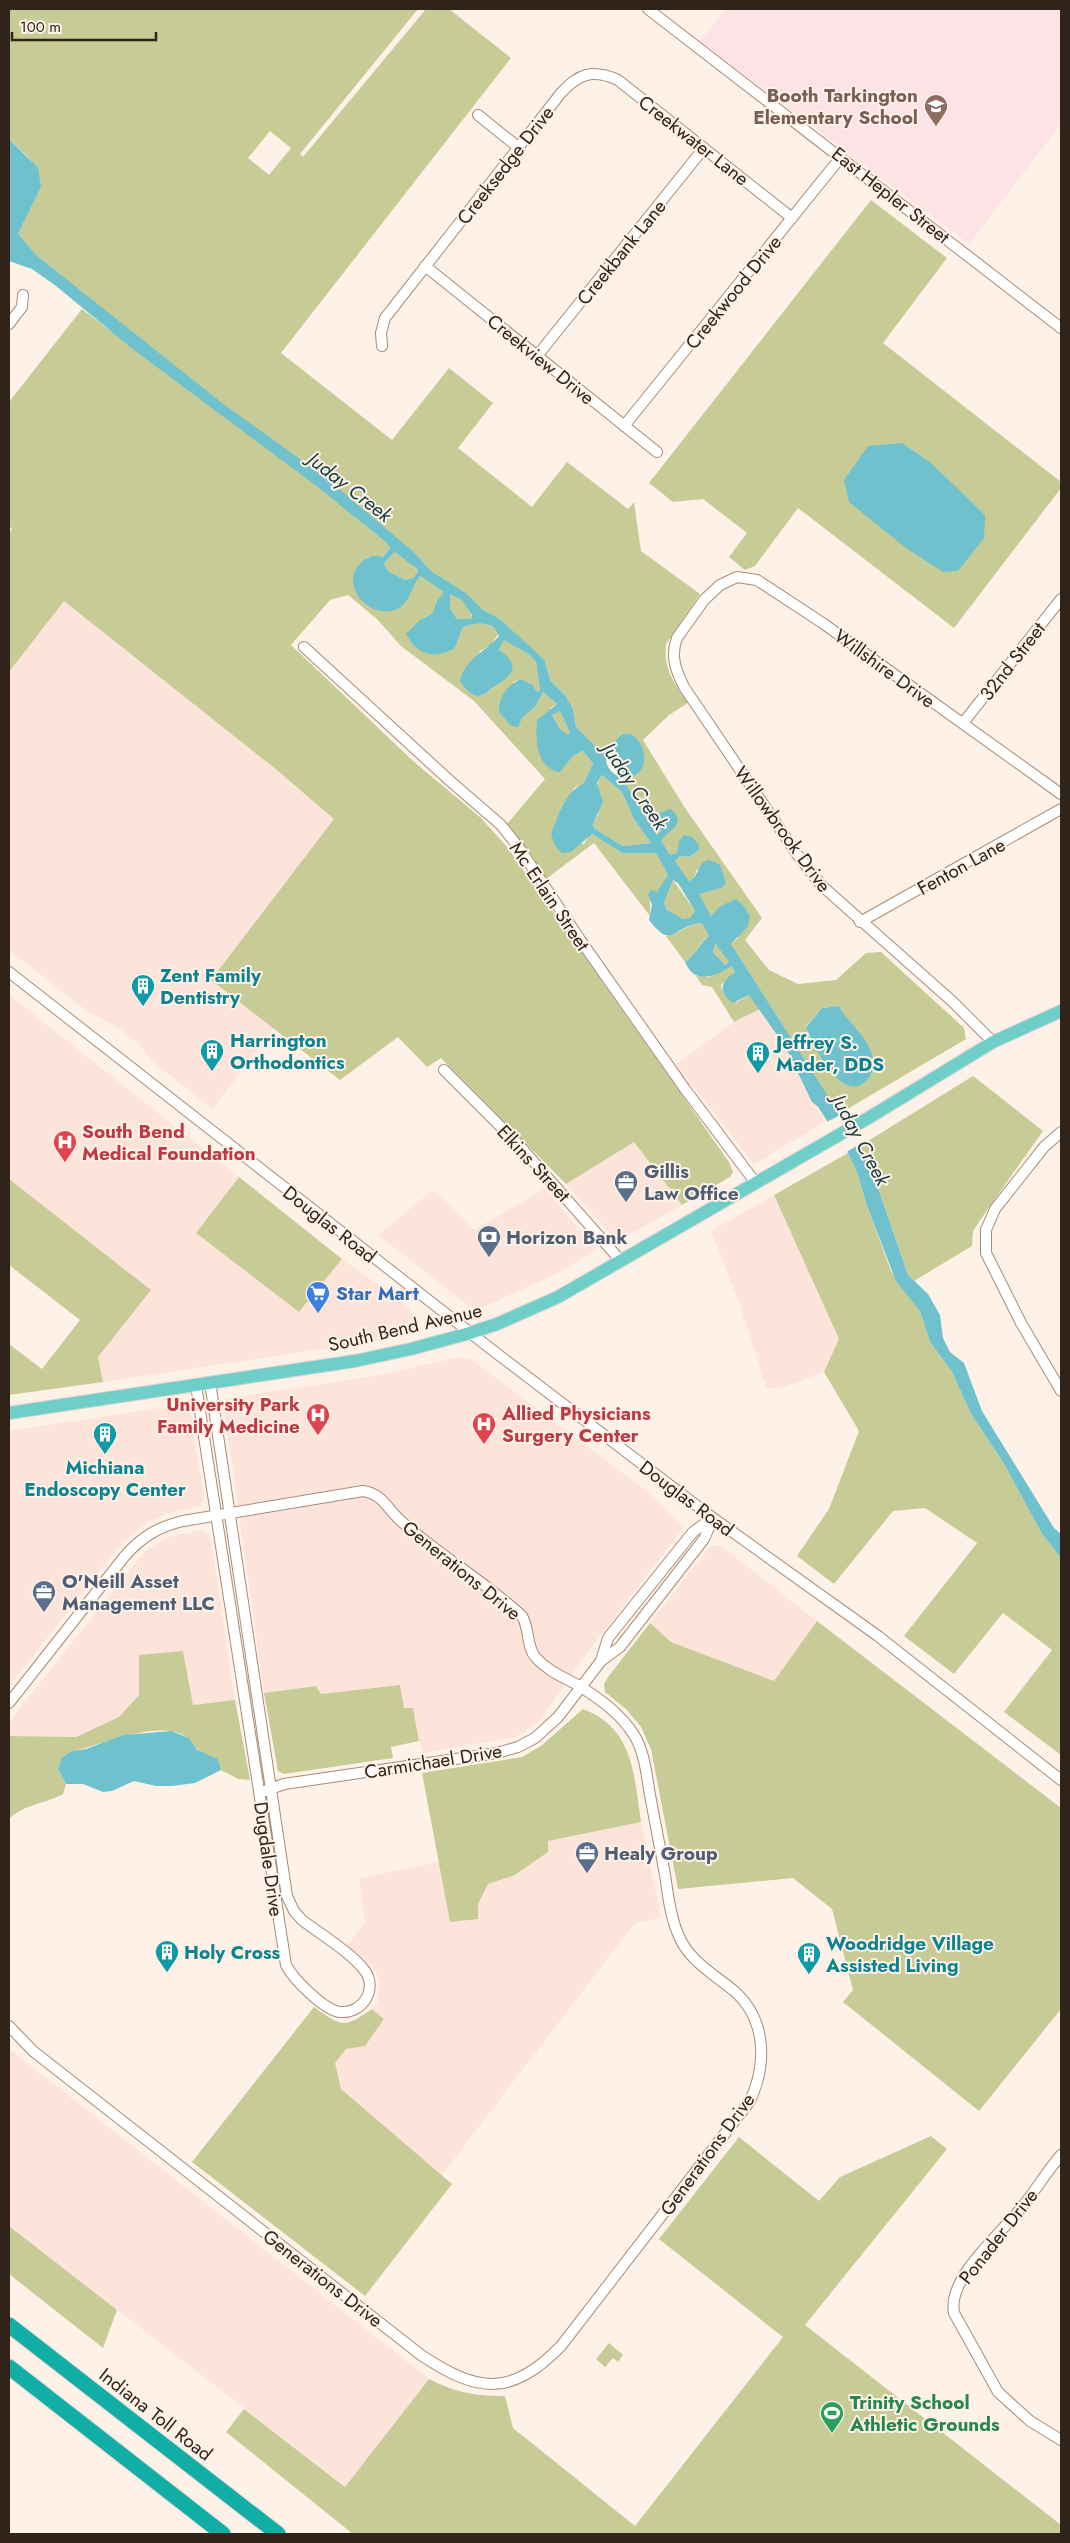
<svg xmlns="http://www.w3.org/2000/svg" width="1070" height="2543" viewBox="0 0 1070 2543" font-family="Jost,sans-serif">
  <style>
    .commercial { fill: #fde4db }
    .education { fill: #fde2e6 }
    .green { fill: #c7cb95; fill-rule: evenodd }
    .water { fill: #6fc2cd; fill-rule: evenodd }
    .pier { fill: #fef1e7 }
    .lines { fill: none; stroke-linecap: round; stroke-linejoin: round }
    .minor-casing { stroke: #a98b75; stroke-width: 12 }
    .major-casing { stroke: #d5d3d1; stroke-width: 14 }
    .highway-casing { stroke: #d5d3d1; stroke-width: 17 }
    .minor { stroke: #fff; stroke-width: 10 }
    .major { stroke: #70cec9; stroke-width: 12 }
    .highway { stroke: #10aea5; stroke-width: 15 }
    .labels { text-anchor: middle; stroke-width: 4; stroke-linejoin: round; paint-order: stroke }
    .education-label { font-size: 19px; font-weight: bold; fill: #785e54; stroke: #fef1e7; text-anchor: end }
    .street-label { font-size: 19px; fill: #2f231a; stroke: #fef1e7 }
    .culture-label { font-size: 19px; font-weight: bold; fill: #0d838f; stroke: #fef1e7; text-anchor: start }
    .health-label { font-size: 19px; font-weight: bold; fill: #be3a42; stroke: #fef1e7; text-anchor: start }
    .service-label { font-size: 19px; font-weight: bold; fill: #4e5e75; stroke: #fef1e7; text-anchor: start }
    .shop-label { font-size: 19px; font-weight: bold; fill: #366cbe; stroke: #fef1e7; text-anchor: start }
    .leisure-label { font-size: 19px; font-weight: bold; fill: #27864d; stroke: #fef1e7; text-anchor: start }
    .water-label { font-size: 20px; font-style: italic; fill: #163e42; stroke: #fef1e7 }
  </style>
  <rect width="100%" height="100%" fill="#fef1e7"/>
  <g class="commercial">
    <path d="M64,600L278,771L335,819L211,980L274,1028L213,1109L154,1063L139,1044L117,1027L87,1011L9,950V672Z"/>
    <path d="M9,995L239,1177L196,1233L299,1312L342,1259L406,1305L416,1318L413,1331L389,1339L103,1382L98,1357L151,1290L9,1179Z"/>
    <path d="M760,1009L786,1048L812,1102L826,1121L754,1164L676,1064L734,1022Z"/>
    <path d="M634,1142L682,1205L617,1241L566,1184Z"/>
    <path d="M544,1189L597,1249L560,1272L483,1307L469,1306L378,1235L433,1190L474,1230Z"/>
    <path d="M774,1195L839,1339L824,1372L783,1387L767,1389L739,1302L711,1231Z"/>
    <path d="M459,1357L472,1360L644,1489L684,1527L575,1669L540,1721L515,1737L423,1753L419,1741L413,1708H404L399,1685L321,1694L316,1686L264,1693L223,1399L381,1375Z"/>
    <path d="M186,1404L190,1409L204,1497L201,1506L166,1514L147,1522L123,1542L9,1686V1431Z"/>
    <path d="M202,1530L209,1535L211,1540L235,1700L193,1705L183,1651L140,1655L139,1695L119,1717L76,1737L9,1736V1722L146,1550L168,1537Z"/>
    <path d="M710,1546H721L817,1621L774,1681L671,1642L650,1623Z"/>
    <path d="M641,1822L661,1918L635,1923L441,2176L341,2089L335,2063L345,2049L384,2019L372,2009L377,2003L380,1984L376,1973L372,1965L347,1946L365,1922L359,1878L439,1862L450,1921L478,1919V1904L488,1884L515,1875L548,1852V1841Z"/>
    <path d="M9,2049L429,2379L346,2487L9,2226Z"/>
  </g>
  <path class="education" d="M726,9H1061V124L969,244L700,41Z"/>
  <g class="green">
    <path d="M9,9H418L300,154L303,157L426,9H449L511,58L281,353L392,440L449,368L493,403L458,448L532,507L567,462L628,509L634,502L641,551L700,594L666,644C663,668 674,684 688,703L669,715L643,740L685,808L762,918L745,940L769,970L798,984L836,980L866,953L881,952L964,1028L966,1039L839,1114L731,944L738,938L719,907L711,916L698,894L721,888L697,869L694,878L689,881L675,861L680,856L689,857L699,850L678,846L677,853L670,855L661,840L670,829L657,826L661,831L658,836L624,783C631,774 638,771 644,761L638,739L601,752L576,727L573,709L565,695L550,680L545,661L497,617L483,610L466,593L431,571L415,553L390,546L383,557H367L410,595L413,584L420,576L445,592L437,601L432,614L420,620L455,648L463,627C478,621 488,622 499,633L491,645L480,651L467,690C470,692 474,695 477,696C485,696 488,691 494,687C512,675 522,665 499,651L504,639L530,655L536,662L540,690L537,692L533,685L521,679L513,682L522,718L535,707L543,692L557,704L550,708L560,772L574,755L583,751L593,763L584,783L574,788L551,834L584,844L589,835L592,834L622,853H656L668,875L661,888L650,899V916L594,843L546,879L507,824L545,779L474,701L401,646L377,619L348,595L330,600L291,645L413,761L481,818L508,848L729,1162L733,1172L730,1177L682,1205L634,1142L566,1184L441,1058L427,1067L398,1037L340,1080L211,980L334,819L278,771L64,601L9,672V534L12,529L9,526V402L82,309L148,360L155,351L52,270L25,245L18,234L41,187L28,157L9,139ZM270,131L291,148L269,175L248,158ZM839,1006L847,1020L857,1029L872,1073L863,1083L852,1085L811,1041L806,1026L822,1008Z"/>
    <path d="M871,200L947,258L883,343L1061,482V488L954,628L798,508L755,566L745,570L729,557L747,533L703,499L673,502L649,483Z"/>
    <path d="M395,552L410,561L418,572L413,578L405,580L388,571L384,563Z"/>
    <path d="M450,594C460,595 473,609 471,619H457L450,609Z"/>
    <path d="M560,711L570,733L567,734L560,729L552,715Z"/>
    <path d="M602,775L622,792L634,819L651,843L623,846L595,829L593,825L598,815L602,795C596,787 597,783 602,775Z"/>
    <path d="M673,880L695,911L690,918L683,920L667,910L664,903Z"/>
    <path d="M702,923L709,936C699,943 696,955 685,962L666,936C679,935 686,924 702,923Z"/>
    <path d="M715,942L730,962L725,965L713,952Z"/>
    <path d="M732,966L735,972L721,985C722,995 728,999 737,1002L749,995L760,1009L734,1022L712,987L702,985L696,976L709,977Z"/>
    <path d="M973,1076L1043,1131L987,1210L973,1231L972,1246L914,1281L908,1275L879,1191L860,1146Z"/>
    <path d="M848,1153L857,1172L867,1206L891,1271L920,1311L930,1342L952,1372L971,1414L1003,1462L1042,1534L1061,1558V1755L1004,1712L1052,1650L1003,1613L954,1674L904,1636L977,1543L925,1508L893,1511L834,1584L797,1556L829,1509L859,1431L824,1372L839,1339L774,1195Z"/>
    <path d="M239,1177L342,1259L299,1312L196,1233Z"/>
    <path d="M9,1179L151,1290L98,1357L103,1382L9,1395V1344L42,1369L80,1320L9,1265Z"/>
    <path d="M817,1621L1061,1808V2009L979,2111L843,2002L853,1990L832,1909L793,1878L678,1889L651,1749L641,1727L627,1710L605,1692L604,1684L608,1677L650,1623L671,1642L774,1681Z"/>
    <path d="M183,1651L193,1705L235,1700L250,1780L238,1779L221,1770L218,1759C212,1756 201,1754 197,1749C193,1746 192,1740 187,1737C157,1718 103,1746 72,1751L58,1769L66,1784L63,1794C45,1804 24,1804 9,1819V1736L76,1737L119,1717L139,1695V1655Z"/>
    <path d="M400,1685L404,1708H413L419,1741L391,1747L393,1758L284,1774L278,1771L264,1693L316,1686L321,1694Z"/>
    <path d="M583,1709C634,1728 634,1776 641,1822L548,1841V1852L515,1875L488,1884L478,1904V1919L450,1922L422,1773L522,1757L541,1746Z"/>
    <path d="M314,2007C343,2027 343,2029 372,2009L384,2019L365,2046L346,2049L335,2063L341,2089L452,2184L365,2296L192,2162Z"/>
    <path d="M931,2136L947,2149L805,2325L1061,2525V2534H353L226,2432L244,2409L345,2487L429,2379C457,2393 475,2396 505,2396L513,2428L635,2526L783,2337L659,2239L739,2137L819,2201L840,2177Z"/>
    <path d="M9,2226L117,2310L103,2348L9,2274Z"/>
    <path d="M609,2343L623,2355L618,2362L613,2358L605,2367L596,2359Z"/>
  </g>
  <g class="water">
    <path d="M9,139L38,168L41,187L18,234L36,255L222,403L326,478L415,553L431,571L466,593L483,610L497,617L533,649L545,661L550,680L565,695L573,709L576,727L601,752L611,749C627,713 652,750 642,768C639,776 629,775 625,783L657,835L661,831L655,819L657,814L670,809L675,813L678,819L676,826L661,840L670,855L677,853L679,841L684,835L692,837L699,845V850L689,857L680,856L675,861L689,881L694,878L702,863L709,860L720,865L726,883L721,888L699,894L711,916L719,907L736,899L743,905L750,916L748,926L731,944L863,1151L879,1191L908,1275L928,1294L940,1315L943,1338L950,1352L964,1363L982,1411L1054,1528L1061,1534V1558L1042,1534L1003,1462L971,1414L952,1372L930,1342L920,1311L896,1281L867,1206L857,1172L848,1153L818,1107L812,1102L786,1048L749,995L733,1003C717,992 721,981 735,972L732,966C715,976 695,986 685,962C696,955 699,944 709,936L702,923C672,925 674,952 649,920L652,905L648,894L651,890L657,892L668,875L656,853H622L592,834L571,852L562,853L555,846L551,834C559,815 564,793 584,783L593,763L583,751L574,755L560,772C536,769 535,738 537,720L557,704L543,692L535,707L522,718L518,727L511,726L499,712C498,697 508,685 521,679L533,685L537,692L540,690L536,662L530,655L504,640L499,650C522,665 513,675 494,687C488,690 485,696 477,696C470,695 464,687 460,681C465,659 485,652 499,636C494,620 475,622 463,627L455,648C434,660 417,655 406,634L420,620L432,614L437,601L444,592L420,576C412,585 411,598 402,606C385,619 360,607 354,587C349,569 366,552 383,557L390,547L386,542L315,485L130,347L56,286L32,269L9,261ZM395,552L416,568L418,572L413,578L405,580L388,571L384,563ZM450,594L462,600L472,615L471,619H457L450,609ZM560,711L570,733L567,734L560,729L552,715ZM613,756L623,773L624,775L620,778C613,773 607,769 606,760ZM602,775L622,792L634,819L651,843L623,846L595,829L593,825L603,801L597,783ZM673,880L678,883L695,911L690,918L683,919L667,910L664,903ZM715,943L729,962L725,965L713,952Z"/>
    <path d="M902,443L931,463L985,515L984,538L958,571L943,572L906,548L849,502L844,480L868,446Z"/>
    <path d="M839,1006C849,1025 870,1037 873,1060C874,1069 872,1075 866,1081C841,1105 812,1043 806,1027L822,1008Z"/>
    <path d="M171,1731L189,1738L197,1750L218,1759L221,1770L195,1783L172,1786H156L134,1781L112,1791L103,1792L83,1784H66L58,1769L62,1758L72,1751L86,1749L124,1735Z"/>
  </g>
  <path class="pier" d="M842,1114L861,1143L845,1153L825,1123Z"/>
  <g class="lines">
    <g class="minor-casing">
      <g id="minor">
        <path d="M648,9L1061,328"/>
        <path d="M478,115L518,147"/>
        <path d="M425,266L657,452"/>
        <path d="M9,324L22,307L23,295"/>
        <path d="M382,346L381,333L385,318L561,93C579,73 593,69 618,80L792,218"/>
        <path d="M537,356L704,148"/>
        <path d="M624,426L841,157"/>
        <path d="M304,647L449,780L501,825L520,849L581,941L685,1089L755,1182"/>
        <path d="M963,723L1061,599"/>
        <path d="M860,922L1061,809"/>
        <path d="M9,972L491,1349L713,1518L878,1636L1061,1780"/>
        <path d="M993,1042L953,1002L821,885L797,854L684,687C676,671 670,656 677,638L704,600L720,585L737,577L757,580L824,624L1061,794"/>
        <path d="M444,1070L518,1144L621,1261"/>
        <path d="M1061,1132L1044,1147L995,1209L986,1230V1253L1021,1323L1061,1391"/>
        <path d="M196,1385L286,1965C293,1979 324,2010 340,2012C362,2014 378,1990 365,1971C353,1954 319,1933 302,1920L294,1911L287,1896L210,1382"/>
        <path d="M601,1661L608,1638L693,1532L712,1518"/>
        <path d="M9,1703L124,1557C141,1537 158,1527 183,1521L363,1491C383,1494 387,1509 401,1521C439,1555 484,1581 522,1616C530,1629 526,1647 536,1658C549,1672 566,1678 581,1687C601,1700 621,1714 634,1735C644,1751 646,1771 649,1789C654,1818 660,1846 665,1875C668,1894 670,1916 678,1934C688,1960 712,1973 733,1990C767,2019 767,2064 750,2101L561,2346C511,2397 478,2393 421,2355L33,2051L9,2026"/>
        <path d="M265,1791L284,1784L497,1753L518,1747L535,1738L558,1717L601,1661L620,1647L704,1539L713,1518"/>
        <path d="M1061,2155C1047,2171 1036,2190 1022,2207C1002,2233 947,2277 954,2313L998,2392L1030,2421L1061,2440"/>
      </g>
    </g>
    <g class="major-casing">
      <path id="major" d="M9,1413L355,1361L411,1349L470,1333L497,1324L558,1297L870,1117L993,1042L1061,1011"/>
    </g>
    <g class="highway-casing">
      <g id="highway">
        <path d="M9,2325L278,2534"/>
        <path d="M9,2367L223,2534"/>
      </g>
    </g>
    <use href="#minor" class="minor"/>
    <use href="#major" class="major"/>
    <use href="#highway" class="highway"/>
  </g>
  <defs>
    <g id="school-pin" transform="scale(1.25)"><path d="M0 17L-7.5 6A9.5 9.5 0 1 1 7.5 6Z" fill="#8d6e63" stroke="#fef1e7"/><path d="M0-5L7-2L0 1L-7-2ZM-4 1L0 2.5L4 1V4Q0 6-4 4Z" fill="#fff"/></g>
    <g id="building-pin" transform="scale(1.25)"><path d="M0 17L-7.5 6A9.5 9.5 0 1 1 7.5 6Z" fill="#0f9aa8" stroke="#fef1e7"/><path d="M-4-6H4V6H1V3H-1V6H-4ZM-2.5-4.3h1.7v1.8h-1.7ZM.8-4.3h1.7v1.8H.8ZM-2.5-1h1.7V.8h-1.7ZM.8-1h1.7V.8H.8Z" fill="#fff"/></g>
    <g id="hospital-pin" transform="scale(1.25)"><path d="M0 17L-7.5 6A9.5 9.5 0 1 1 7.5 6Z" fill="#e0444e" stroke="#fef1e7"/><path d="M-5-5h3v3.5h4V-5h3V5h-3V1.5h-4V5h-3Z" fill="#fff"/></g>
    <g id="office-pin" transform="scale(1.25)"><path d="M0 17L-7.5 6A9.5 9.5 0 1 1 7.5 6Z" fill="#5c6f8a" stroke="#fef1e7"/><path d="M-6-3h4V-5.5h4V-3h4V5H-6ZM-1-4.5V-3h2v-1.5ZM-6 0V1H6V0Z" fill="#fff"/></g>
    <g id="bank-pin" transform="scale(1.25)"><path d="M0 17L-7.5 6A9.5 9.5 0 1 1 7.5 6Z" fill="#5c6f8a" stroke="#fef1e7"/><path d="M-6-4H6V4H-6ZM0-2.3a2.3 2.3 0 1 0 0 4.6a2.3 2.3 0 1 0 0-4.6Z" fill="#fff"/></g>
    <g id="supermarket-pin" transform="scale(1.25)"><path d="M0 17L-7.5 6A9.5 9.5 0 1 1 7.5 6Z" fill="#3f7fe0" stroke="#fef1e7"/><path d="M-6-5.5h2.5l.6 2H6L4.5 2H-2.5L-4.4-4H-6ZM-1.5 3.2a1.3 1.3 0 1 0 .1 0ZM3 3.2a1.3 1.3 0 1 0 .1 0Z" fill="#fff"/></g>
    <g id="stadium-pin" transform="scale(1.25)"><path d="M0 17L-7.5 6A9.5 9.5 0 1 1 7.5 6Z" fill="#2e9e5b" stroke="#fef1e7"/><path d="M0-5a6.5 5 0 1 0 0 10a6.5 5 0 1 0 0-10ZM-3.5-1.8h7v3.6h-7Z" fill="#fff"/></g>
  </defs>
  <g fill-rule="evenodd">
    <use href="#school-pin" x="936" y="106"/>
    <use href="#building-pin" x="143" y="986"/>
    <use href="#building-pin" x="212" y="1051"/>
    <use href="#building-pin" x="758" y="1053"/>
    <use href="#hospital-pin" x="65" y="1142"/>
    <use href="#office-pin" x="626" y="1182"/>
    <use href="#bank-pin" x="489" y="1237"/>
    <use href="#supermarket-pin" x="318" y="1293"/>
    <use href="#hospital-pin" x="318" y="1415"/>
    <use href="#hospital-pin" x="484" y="1424"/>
    <use href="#building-pin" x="105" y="1434"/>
    <use href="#office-pin" x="44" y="1592"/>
    <use href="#office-pin" x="587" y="1853"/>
    <use href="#building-pin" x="167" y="1952"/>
    <use href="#building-pin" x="809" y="1954"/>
    <use href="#stadium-pin" x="832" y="2413"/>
  </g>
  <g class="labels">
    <g class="education-label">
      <text x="918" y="102">Booth Tarkington<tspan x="918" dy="22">Elementary School</tspan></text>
    </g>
    <g class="street-label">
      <text transform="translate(694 140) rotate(38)" y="7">Creekwater Lane</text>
      <text transform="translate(505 165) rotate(-52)" y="7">Creeksedge Drive</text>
      <text transform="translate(891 195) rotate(38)" y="7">East Hepler Street</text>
      <text transform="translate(621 252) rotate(-51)" y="7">Creekbank Lane</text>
      <text transform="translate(733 292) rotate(-51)" y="7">Creekwood Drive</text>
      <text transform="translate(541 359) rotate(39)" y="7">Creekview Drive</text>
      <text transform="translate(1012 661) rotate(-52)" y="7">32nd Street</text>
      <text transform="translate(885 668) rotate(36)" y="7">Willshire Drive</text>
      <text transform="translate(783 829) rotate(54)" y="7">Willowbrook Drive</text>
      <text transform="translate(961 866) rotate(-29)" y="7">Fenton Lane</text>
      <text transform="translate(550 896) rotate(56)" y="7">Mc Erlain Street</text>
      <text transform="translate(534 1163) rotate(47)" y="7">Elkins Street</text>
      <text transform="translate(330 1224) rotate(38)" y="7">Douglas Road</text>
      <text transform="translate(405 1327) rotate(-13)" y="7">South Bend Avenue</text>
      <text transform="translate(687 1498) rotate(37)" y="7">Douglas Road</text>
      <text transform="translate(462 1570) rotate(39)" y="7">Generations Drive</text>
      <text transform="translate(433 1761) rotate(-9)" y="7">Carmichael Drive</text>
      <text transform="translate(269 1859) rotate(82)" y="7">Dugdale Drive</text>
      <text transform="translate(707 2154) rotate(-54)" y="7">Generations Drive</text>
      <text transform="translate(998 2236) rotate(-52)" y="7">Ponader Drive</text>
      <text transform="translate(323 2278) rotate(38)" y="7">Generations Drive</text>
      <text transform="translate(156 2414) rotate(38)" y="7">Indiana Toll Road</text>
    </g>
    <g class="culture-label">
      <text x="160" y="982">Zent Family<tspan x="160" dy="22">Dentistry</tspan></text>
      <text x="230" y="1047">Harrington<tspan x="230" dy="22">Orthodontics</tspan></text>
      <text x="776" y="1049">Jeffrey S.<tspan x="776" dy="22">Mader, DDS</tspan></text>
      <text x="105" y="1474" text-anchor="middle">Michiana<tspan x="105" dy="22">Endoscopy Center</tspan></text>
      <text x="826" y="1950">Woodridge Village<tspan x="826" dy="22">Assisted Living</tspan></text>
      <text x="184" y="1959">Holy Cross</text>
    </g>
    <g class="health-label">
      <text x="82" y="1138">South Bend<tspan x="82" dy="22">Medical Foundation</tspan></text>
      <text x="300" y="1411" text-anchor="end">University Park<tspan x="300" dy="22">Family Medicine</tspan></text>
      <text x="502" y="1420">Allied Physicians<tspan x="502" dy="22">Surgery Center</tspan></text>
    </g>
    <g class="service-label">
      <text x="644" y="1178">Gillis<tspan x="644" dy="22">Law Office</tspan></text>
      <text x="506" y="1244">Horizon Bank</text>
      <text x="62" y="1588">O'Neill Asset<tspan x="62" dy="22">Management LLC</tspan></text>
      <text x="604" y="1860">Healy Group</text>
    </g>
    <g class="shop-label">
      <text x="336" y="1300">Star Mart</text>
    </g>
    <g class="leisure-label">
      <text x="850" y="2409">Trinity School<tspan x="850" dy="22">Athletic Grounds</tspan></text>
    </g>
    <g class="water-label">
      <text transform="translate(350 487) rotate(38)" y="7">Juday Creek</text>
      <text transform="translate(635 786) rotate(56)" y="7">Juday Creek</text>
      <text transform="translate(861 1140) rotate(62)" y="7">Juday Creek</text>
    </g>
  </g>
  <rect width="1070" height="2543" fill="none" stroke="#2f231a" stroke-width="20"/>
  <path d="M12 32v8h144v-8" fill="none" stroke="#2f231a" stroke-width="2.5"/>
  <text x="20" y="32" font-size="15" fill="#2f231a" stroke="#fef1e7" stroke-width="4" paint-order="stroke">100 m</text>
</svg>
